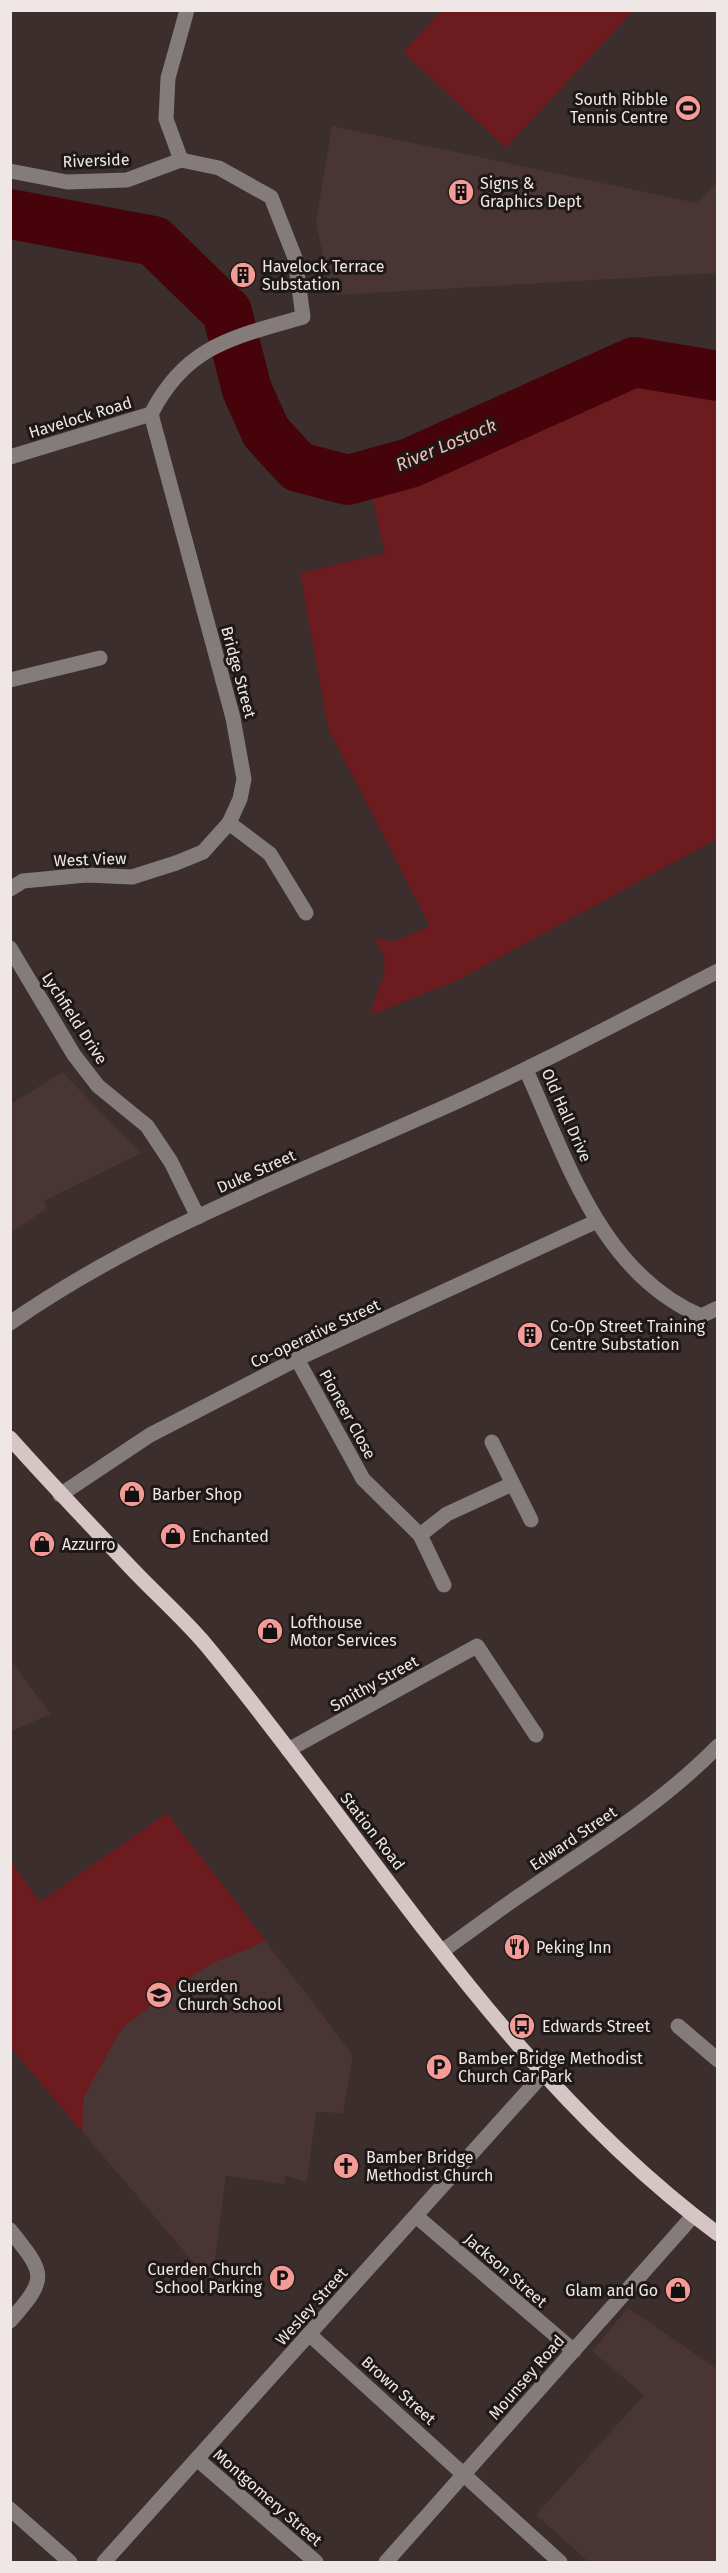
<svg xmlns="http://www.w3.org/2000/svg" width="728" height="2573" viewBox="0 0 728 2573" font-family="'Fira Sans',sans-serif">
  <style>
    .built { fill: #493534 }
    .green { fill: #6c1b1f }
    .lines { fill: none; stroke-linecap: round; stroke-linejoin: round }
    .river { stroke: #46030a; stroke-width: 50 }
    .minor { stroke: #837c7b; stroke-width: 15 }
    .major { stroke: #d5c6c5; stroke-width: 15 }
    .labels { text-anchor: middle; stroke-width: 6; stroke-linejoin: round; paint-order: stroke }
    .poi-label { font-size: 16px; fill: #efe7e6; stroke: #1e1817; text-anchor: start }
    .street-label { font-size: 16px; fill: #efe7e6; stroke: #1e1817 }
    .water-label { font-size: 18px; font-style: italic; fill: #f1bdba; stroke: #1e1817 }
  </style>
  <rect width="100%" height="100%" fill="#3b2e2d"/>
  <g class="built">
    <path d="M332,126L697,203L717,182V273L335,295L327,275L316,222Z"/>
    <path d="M62,1072L141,1153L44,1201L47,1208L11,1233V1104Z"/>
    <path d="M10,1659L51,1714L11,1731H10Z"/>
    <path d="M167,1813L353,2055L343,2113L316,2112L307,2182L285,2176V2184L226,2176L212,2284L11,2048L10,1861L40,1902Z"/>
    <path d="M628,2308L717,2369V2562H589L536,2515L644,2395L592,2351Z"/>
  </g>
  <g class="green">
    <path d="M441,11V10L633,11L506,148L403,52Z"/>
    <path d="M634,362L717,376V839L458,980L371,1015C376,981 398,969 373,938L393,942L430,926L328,728L300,573L385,553L367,475L410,463Z"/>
    <path d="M167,1813L266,1941L213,1963L174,1987L122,2028L84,2096L82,2132L11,2048V1861L40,1902Z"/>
  </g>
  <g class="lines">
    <path class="river" d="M10,214L154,241L227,312L247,390L266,432L298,467L348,480L410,463L634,362L718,376"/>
    <g class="minor">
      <path d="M181,160L166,119L168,78L187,10"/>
      <path d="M10,171L67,182L127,180L181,160L219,168L271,197L295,258L303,317C234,337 186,345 151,414L10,457"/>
      <path d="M10,680L100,658"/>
      <path d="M229,823L270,854L306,913"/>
      <path d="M10,889L23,881L86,875L132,877L176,863L203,852L229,823L240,799L244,779L233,718L151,414"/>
      <path d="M10,948L74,1055L98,1086L147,1126L171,1162L198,1217"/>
      <path d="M526,1070C568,1162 601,1273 701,1316L718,1308"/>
      <path d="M10,1323C136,1235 281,1180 420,1118C522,1074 619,1022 718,971"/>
      <path d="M297,1359L363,1479L420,1535L444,1585"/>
      <path d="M492,1442L531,1520"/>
      <path d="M60,1495L150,1435L297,1359L595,1222"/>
      <path d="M420,1535L447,1514L512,1484"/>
      <path d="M288,1750L477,1646L536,1735"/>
      <path d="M442,1951C471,1931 499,1909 528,1890C594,1845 661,1804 718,1746"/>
      <path d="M678,2026L718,2060"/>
      <path d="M416,2216L574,2351"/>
      <path d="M10,2230C45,2274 49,2277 10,2321"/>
      <path d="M309,2334L560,2562"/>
      <path d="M197,2459L316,2562"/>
      <path d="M10,2509L70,2562"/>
      <path d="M104,2562L544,2073"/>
      <path d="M386,2562L693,2216"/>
    </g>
    <path class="major" d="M10,1438C51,1484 93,1528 135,1572C158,1596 184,1619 206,1645C371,1844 507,2078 718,2234"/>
  </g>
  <defs>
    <g id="stadium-disc" transform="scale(1.35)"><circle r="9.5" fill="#f59b97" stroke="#1e1817"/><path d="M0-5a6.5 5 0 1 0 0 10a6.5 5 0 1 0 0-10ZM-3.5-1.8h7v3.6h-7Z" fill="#111"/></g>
    <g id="building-disc" transform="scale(1.35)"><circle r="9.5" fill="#f59b97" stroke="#1e1817"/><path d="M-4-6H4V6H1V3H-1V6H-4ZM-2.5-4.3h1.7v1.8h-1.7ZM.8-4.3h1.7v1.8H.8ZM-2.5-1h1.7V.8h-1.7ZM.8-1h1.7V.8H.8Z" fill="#111"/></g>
    <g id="shop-disc" transform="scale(1.35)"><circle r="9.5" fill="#f59b97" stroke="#1e1817"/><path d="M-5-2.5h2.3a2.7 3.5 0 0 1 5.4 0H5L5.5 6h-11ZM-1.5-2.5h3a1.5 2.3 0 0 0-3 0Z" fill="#111"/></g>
    <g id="restaurant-disc" transform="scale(1.35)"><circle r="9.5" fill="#f59b97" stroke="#1e1817"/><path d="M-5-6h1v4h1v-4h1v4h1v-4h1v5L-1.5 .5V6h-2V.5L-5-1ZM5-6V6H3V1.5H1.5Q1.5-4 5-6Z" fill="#111"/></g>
    <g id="school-disc" transform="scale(1.35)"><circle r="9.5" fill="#f59b97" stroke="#1e1817"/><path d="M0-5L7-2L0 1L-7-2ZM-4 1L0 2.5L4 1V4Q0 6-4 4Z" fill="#111"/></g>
    <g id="bus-disc" transform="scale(1.35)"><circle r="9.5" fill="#f59b97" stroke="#1e1817"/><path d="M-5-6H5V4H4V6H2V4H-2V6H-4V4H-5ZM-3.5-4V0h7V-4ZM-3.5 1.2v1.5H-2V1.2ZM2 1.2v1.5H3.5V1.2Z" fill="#111"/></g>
    <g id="parking-disc" transform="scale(1.35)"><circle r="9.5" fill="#f59b97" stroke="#1e1817"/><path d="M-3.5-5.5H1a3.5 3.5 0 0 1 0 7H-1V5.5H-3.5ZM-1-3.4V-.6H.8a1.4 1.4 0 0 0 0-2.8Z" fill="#111"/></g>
    <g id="church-disc" transform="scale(1.35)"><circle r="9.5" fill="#f59b97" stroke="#1e1817"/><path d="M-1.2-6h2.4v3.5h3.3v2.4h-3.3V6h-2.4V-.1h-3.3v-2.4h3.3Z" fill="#111"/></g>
  </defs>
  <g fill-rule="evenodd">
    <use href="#stadium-disc" x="688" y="108"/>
    <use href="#building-disc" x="461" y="192"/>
    <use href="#building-disc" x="243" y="275"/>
    <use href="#building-disc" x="530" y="1335"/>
    <use href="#shop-disc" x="132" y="1494"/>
    <use href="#shop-disc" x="173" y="1536"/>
    <use href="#shop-disc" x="42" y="1544"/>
    <use href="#shop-disc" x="270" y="1631"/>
    <use href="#restaurant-disc" x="517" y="1947"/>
    <use href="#school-disc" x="159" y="1995"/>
    <use href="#bus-disc" x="522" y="2026"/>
    <use href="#parking-disc" x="439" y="2067"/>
    <use href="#church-disc" x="346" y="2166"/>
    <use href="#parking-disc" x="282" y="2278"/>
    <use href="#shop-disc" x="678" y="2290"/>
  </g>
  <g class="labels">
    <g class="poi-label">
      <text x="668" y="105" text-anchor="end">South Ribble<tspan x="668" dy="18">Tennis Centre</tspan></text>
      <text x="480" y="189">Signs &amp;<tspan x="480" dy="18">Graphics Dept</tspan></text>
      <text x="262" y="272">Havelock Terrace<tspan x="262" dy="18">Substation</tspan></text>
      <text x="550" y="1332">Co-Op Street Training<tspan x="550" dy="18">Centre Substation</tspan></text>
      <text x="152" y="1500">Barber Shop</text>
      <text x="192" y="1542">Enchanted</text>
      <text x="62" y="1550">Azzurro</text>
      <text x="290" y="1628">Lofthouse<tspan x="290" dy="18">Motor Services</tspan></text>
      <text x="536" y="1953">Peking Inn</text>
      <text x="178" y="1992">Cuerden<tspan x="178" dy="18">Church School</tspan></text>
      <text x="542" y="2032">Edwards Street</text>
      <text x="458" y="2064">Bamber Bridge Methodist<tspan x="458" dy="18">Church Car Park</tspan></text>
      <text x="366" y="2163">Bamber Bridge<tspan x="366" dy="18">Methodist Church</tspan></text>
      <text x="262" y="2275" text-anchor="end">Cuerden Church<tspan x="262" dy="18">School Parking</tspan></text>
      <text x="658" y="2296" text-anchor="end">Glam and Go</text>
    </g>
    <g class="street-label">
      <text transform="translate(96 160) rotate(-2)" y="6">Riverside</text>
      <text transform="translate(80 417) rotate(-17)" y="6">Havelock Road</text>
      <text transform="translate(239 672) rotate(75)" y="6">Bridge Street</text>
      <text transform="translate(90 859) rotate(-2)" y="6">West View</text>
      <text transform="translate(75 1018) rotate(57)" y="6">Lychfield Drive</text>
      <text transform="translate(567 1115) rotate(66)" y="6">Old Hall Drive</text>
      <text transform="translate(256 1171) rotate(-24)" y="6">Duke Street</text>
      <text transform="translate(315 1333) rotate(-25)" y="6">Co-operative Street</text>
      <text transform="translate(348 1414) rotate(61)" y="6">Pioneer Close</text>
      <text transform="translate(374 1683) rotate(-29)" y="6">Smithy Street</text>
      <text transform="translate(373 1831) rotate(52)" y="6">Station Road</text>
      <text transform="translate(573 1838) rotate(-34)" y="6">Edward Street</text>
      <text transform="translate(506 2270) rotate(41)" y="6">Jackson Street</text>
      <text transform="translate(311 2306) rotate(-48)" y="6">Wesley Street</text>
      <text transform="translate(526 2377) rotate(-49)" y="6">Mounsey Road</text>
      <text transform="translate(399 2390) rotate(42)" y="6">Brown Street</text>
      <text transform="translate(268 2497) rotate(41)" y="6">Montgomery Street</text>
    </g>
    <g class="water-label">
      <text transform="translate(446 445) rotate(-23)" y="6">River Lostock</text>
    </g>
  </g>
  <rect width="728" height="2573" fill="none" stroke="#efe7e6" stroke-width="24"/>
</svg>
